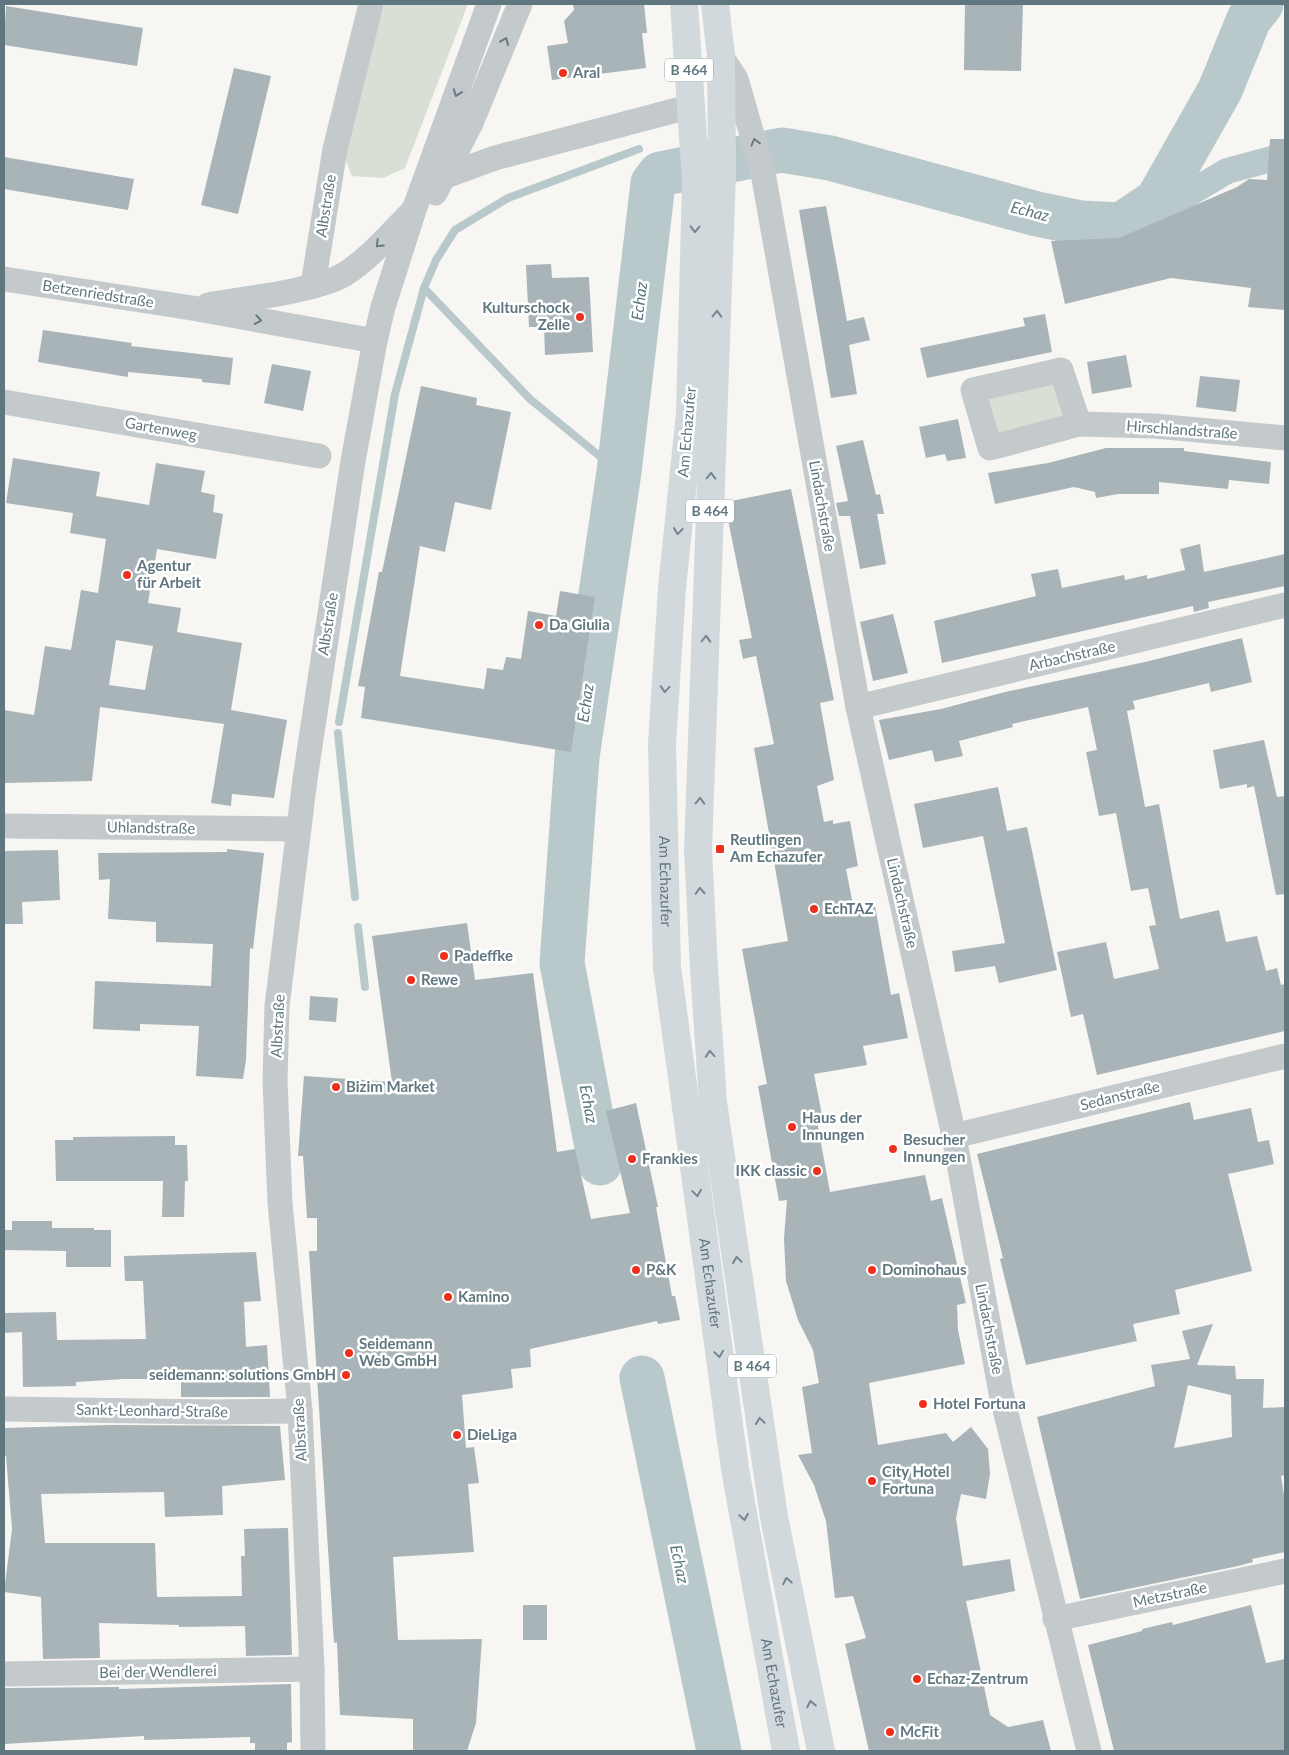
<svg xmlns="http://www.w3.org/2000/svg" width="1289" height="1755" viewBox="0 0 1289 1755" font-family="Lato,sans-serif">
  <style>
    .green { fill: #d9dfd4 }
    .water { fill: #b9c9cb }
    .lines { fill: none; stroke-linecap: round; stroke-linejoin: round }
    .stream { stroke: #b9c9cb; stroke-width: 8 }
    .canal { stroke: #b9c9cb; stroke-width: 26 }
    .river { stroke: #b9c9cb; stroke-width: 45 }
    .building { fill: #a8b4b7; fill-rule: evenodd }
    .minor { stroke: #c4c9cb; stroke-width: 25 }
    .primary { stroke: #d2d9dc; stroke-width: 28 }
    .oneway { stroke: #657b84 }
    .oneway2 { stroke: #71868e }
    .poi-dot { fill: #ee2f1c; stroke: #fff; stroke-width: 2 }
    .labels { text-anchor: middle; stroke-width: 5; stroke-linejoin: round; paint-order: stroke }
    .shield { fill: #fff; stroke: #90a0a6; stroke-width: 1 }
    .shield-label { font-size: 14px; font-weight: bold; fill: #607780 }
    .poi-label { font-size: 15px; font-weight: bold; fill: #607780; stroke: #fff; text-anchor: start }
    .street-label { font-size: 15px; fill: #607780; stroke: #fff }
    .water-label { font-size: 16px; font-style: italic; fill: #5a777c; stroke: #fff }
  </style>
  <rect width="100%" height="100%" fill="#f7f6f3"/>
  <g class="green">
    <path d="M384,4H468L405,168L383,178L352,176L343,153Z"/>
    <path d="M1057,380L1067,419L997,437L985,397Z"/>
  </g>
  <path class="water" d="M780,144L819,153L830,158H781Z"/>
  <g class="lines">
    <g class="stream">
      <path d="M424,288L530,399L619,472"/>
      <path d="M339,722L395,394L424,288L436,260L455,230L508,198L639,149"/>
      <path d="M338,733L355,897"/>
      <path d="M358,927L365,987"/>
    </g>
    <path class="canal" d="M1121,225L1163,209L1227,171L1275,158"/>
    <g class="river">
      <path d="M600,1163L562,963L577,757L619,472L653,183L660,174L782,150L830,158L1037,214L1081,223L1121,225L1157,201L1220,90L1249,19L1261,4"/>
      <path d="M642,1378L719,1751"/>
    </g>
  </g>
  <g class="building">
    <path d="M573,4H644L647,33H642L646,68L552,80L547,46L568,43L564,21L574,10Z"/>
    <path d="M965,4H1023L1021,71L964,70Z"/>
    <path d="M6,6L143,28L137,66L4,45Z"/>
    <path d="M234,68L271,76L238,214L201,205Z"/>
    <path d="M1270,139H1285V310L1248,307L1251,288L1171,278L1065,304L1051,241L1119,238L1237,187L1249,179L1267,180Z"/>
    <path d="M4,157L134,179L128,210L4,189Z"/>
    <path d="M826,206L847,321L864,317L870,340L849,345L857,394L831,398L799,210Z"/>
    <path d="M551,264L552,278L589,277L593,352L545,355L544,327H529L526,265Z"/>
    <path d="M1045,314L1052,352L927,378L920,348L1025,326L1023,318Z"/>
    <path d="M43,330L132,343L131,346L233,358L230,385L202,382V379L128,372V377L38,362Z"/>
    <path d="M1126,355L1132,387L1092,394L1087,362Z"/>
    <path d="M272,364L311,371L303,411L264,403Z"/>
    <path d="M1200,376L1240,380L1236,412L1196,407Z"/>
    <path d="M421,386L477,398L476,405L511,412L491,510L455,502L445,552L420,546L400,676L484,689L487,668L503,670L506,657L521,659L528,611L556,616L560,591L595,597L571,752L361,718L365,687L358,686L379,572H382Z"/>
    <path d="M958,419L966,458L947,461L945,454L926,458L919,427Z"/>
    <path d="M863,440L876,495L880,494L884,514H877L886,564L860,569L850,516H839L836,503L848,501L836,446Z"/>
    <path d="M1106,448H1184V451L1271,462L1269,484L1229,480L1228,489L1159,482V494H1118L1096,498L1095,492L1074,487L995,504L988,473L1048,463Z"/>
    <path d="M13,458L100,472L96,496L149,505L156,463L205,471L201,492L215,495L213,512L223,514L216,559L157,549L148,603L181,608L177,632L242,643L231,710L287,720L274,798L232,794L231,806L211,803L224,724L100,707L92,781L4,783V710L34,715L45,646L71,650L81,590L98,593L106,539L70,533L73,513L6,503ZM116,640L153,646L145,690L109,685Z"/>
    <path d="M791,489L834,700L820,703L834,780L817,786L824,822L833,820V824L850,821L858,866L846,869L854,910L875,906L891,995L899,993L908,1038L863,1046L867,1065L814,1074L822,1115L816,1116L830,1192L925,1175L931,1201L942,1198L966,1303L957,1305L958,1330L965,1364L869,1383L878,1445L946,1433L953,1442L971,1427L988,1449L990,1474L986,1499L961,1494L956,1518L963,1566L1010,1559L1015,1591L966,1601L990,1715L1008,1727L1043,1720L1051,1751H869L845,1644L866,1638L853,1596L835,1598L826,1521L814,1485L798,1455L812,1453L802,1387L819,1383L813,1350L798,1320L786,1281L784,1238L787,1200L779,1201L758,1086L767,1084L742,949L788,941L754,748L774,744L756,656L743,659L739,640L752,638L726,510V502Z"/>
    <path d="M1200,544L1204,572L1285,554V586L1208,602L1209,608L1194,612L1193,606L942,663L934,621L1036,596L1031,574L1058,569L1062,588L1124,575L1125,580L1147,575V579L1185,570L1180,549Z"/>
    <path d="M893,614L908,673L873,681L860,622Z"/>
    <path d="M1242,638L1252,682L1211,692L1209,683L1133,701L1135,709L1127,711L1145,807L1159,804L1180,919L1219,910L1226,942L1257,936L1266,971L1277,968L1281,985L1285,984V1031L1097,1075L1083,1014L1071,1017L1057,952L1106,942L1114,979L1159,969L1149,926L1156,925L1148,888L1131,891L1116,813L1099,816L1086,752L1097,750L1088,707L1012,724L1013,727L959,741L963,756L935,762L932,750L889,760L879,720L941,709L1005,692L1145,662Z"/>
    <path d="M1264,740L1277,797L1285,796V894L1276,895L1254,786L1247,788V784L1220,789L1213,750Z"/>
    <path d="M998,787L1007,831L1027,827L1057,970L999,983L995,966L955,972L952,951L1005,943L983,836L923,848L914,804Z"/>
    <path d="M227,849L264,853L253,949L250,948L246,1060L243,1079L196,1076L199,1026L140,1024V1031L93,1029L95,981L211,986L213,944L156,942V922L108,919L110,879L99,880L98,853L227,852Z"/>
    <path d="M58,850L60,900L22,902L23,924H4V851Z"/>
    <path d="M467,923L475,980L533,973L557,1152L575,1149L591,1219L630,1213L606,1111L636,1103L658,1207H656L672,1296H675L680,1320L658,1324L657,1321L530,1349L531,1367L511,1369L513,1388L462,1395L466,1448L474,1447L479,1483L468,1484L474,1552L393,1557L398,1640L482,1639L476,1723L467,1751H413V1719L340,1715L337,1642L334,1643L309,1251H317V1218H307L303,1156H298L304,1076L392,1082L372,936Z"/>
    <path d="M310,996L338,998L336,1022L309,1020Z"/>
    <path d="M1190,1102L1194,1120L1251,1108L1258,1142L1269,1140L1274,1164L1228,1174L1252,1271L1175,1290L1180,1314L1133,1324L1137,1341L1026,1365L1000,1259L1003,1258L977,1154Z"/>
    <path d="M175,1136V1145H187L188,1181H185L184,1217H162L163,1181H56L55,1140H73V1137Z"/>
    <path d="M12,1221H52V1228H94V1230H111V1267H66V1251L4,1250V1230H12Z"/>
    <path d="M256,1252L261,1301L244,1302L246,1347L267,1345L270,1397H181V1379H124L76,1382V1386L23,1387L22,1332L4,1333V1313L56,1312L57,1340L146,1339L143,1281H125L124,1256Z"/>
    <path d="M1213,1324L1197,1365L1235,1366L1236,1379H1264L1263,1408L1285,1407V1475L1281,1476L1285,1502V1552L1252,1559L1253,1562L1238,1566L1080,1599L1037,1417L1155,1386L1151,1365L1190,1359L1182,1331ZM1188,1385L1231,1395L1232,1437L1174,1448Z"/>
    <path d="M109,1425L280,1426L285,1480L222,1486L223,1515L165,1517L164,1492L41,1494L45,1543H155L157,1597L242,1596L241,1556H245L244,1529L288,1528L292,1655L246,1656L245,1626L179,1627V1625L99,1623L100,1658L43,1659L41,1597L4,1592L12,1529L6,1456H4V1428Z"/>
    <rect x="523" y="1605" width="24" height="35"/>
    <path d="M1251,1605L1266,1663L1285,1659V1751H1114L1088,1645L1142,1631V1629L1172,1622L1173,1625Z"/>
    <path d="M291,1684L292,1742L287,1743V1750L255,1751V1743H250V1737L144,1740V1736L4,1744V1688L119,1687V1689Z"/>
  </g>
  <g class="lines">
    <g class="minor">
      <path d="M721,56L736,79L763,173L858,707L954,1136L1001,1393L1089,1751"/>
      <path d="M443,177L495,158L692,106"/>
      <path d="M435,193L471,123L520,4"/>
      <path d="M4,279L192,308L375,341"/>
      <path d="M313,285L335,149L371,4"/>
      <path d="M208,305C242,299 317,291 345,274C370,258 391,233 412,212"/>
      <path d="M4,402L319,456"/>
      <path d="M1079,424L1061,370L973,390L990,448L1079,424L1155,426L1285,438"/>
      <path d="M858,707L1285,605"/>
      <path d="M4,826L297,829"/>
      <path d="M954,1136L1285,1056"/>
      <path d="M4,1409L215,1412L300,1411"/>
      <path d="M1055,1619L1285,1571"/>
      <path d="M4,1674L312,1669"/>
      <path d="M313,1751L312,1669L300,1411L280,1203L275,1081L277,1006L305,779L353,461L375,341L383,307L414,210L489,4"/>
    </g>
    <g class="primary">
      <path id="s1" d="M684,4L696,181L690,413L672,588L662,744L667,967L735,1469L786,1751"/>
      <path d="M715,4L721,56L722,173L698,850L704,969L713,1102L774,1517L821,1751"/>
    </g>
  </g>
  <defs><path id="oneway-chevron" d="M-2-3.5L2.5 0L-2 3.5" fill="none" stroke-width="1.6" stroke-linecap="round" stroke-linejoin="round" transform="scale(1.25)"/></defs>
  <g class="oneway">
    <use href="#oneway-chevron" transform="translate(505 41) rotate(-68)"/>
    <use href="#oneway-chevron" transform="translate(457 93) rotate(110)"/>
    <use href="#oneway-chevron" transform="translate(755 142) rotate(-105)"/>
    <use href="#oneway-chevron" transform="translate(379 244) rotate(136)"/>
    <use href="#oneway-chevron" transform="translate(258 320) rotate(10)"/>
  </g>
  <g class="oneway2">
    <use href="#oneway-chevron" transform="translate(695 229) rotate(91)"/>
    <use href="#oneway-chevron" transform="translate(717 314) rotate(-88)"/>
    <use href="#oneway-chevron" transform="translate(711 476) rotate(-88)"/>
    <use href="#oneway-chevron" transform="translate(678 531) rotate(96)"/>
    <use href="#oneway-chevron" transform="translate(706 639) rotate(-88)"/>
    <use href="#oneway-chevron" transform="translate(665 689) rotate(94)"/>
    <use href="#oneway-chevron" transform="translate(700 801) rotate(-88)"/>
    <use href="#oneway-chevron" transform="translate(700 891) rotate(-93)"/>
    <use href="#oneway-chevron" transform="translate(710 1054) rotate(-94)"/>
    <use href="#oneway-chevron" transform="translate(697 1193) rotate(82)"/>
    <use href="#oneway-chevron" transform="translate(737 1260) rotate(-98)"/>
    <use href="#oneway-chevron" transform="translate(719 1354) rotate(82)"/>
    <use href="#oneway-chevron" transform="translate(760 1421) rotate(-98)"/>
    <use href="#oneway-chevron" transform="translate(744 1517) rotate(80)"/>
    <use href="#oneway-chevron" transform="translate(787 1581) rotate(-101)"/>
    <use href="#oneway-chevron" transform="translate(811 1704) rotate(-102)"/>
  </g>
  <g class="poi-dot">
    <circle cx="563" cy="73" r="5"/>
    <circle cx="580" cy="317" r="5"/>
    <circle cx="127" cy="575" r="5"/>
    <circle cx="539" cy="625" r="5"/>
    <rect x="715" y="844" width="10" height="10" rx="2.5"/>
    <circle cx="814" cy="909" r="5"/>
    <circle cx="444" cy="956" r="5"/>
    <circle cx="411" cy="980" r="5"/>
    <circle cx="336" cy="1087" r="5"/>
    <circle cx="792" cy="1127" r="5"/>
    <circle cx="893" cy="1149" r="5"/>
    <circle cx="632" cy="1159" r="5"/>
    <circle cx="817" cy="1171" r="5"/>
    <circle cx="636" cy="1270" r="5"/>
    <circle cx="872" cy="1270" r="5"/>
    <circle cx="448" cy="1297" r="5"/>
    <circle cx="349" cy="1353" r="5"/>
    <circle cx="346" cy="1375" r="5"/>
    <circle cx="923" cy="1404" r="5"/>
    <circle cx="457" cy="1435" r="5"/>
    <circle cx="872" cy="1481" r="5"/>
    <circle cx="917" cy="1679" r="5"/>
    <circle cx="890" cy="1732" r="5"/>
  </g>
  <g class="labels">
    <g class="shield">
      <rect x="665" y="58.5" width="48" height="23" rx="4"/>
      <rect x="686" y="499.5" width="48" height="23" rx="4"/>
      <rect x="728" y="1354.5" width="48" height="23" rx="4"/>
    </g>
    <g class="shield-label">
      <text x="689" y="75">B 464</text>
      <text x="710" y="516">B 464</text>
      <text x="752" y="1371">B 464</text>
    </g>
    <g class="poi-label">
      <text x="573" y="78">Aral</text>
      <text x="570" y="313" text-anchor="end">Kulturschock<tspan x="570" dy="17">Zelle</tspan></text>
      <text x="137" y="571">Agentur<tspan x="137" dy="17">für Arbeit</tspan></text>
      <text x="549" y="630">Da Giulia</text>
      <text x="730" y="845">Reutlingen<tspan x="730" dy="17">Am Echazufer</tspan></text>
      <text x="824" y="914">EchTAZ</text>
      <text x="454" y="961">Padeffke</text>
      <text x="421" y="985">Rewe</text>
      <text x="346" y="1092">Bizim Market</text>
      <text x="802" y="1123">Haus der<tspan x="802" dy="17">Innungen</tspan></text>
      <text x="903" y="1145">Besucher<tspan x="903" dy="17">Innungen</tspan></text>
      <text x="642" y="1164">Frankies</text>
      <text x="807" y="1176" text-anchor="end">IKK classic</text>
      <text x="646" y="1275">P&amp;K</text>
      <text x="882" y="1275">Dominohaus</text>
      <text x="458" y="1302">Kamino</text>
      <text x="359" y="1349">Seidemann<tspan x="359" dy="17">Web GmbH</tspan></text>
      <text x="336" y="1380" text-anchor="end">seidemann: solutions GmbH</text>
      <text x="933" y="1409">Hotel Fortuna</text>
      <text x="467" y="1440">DieLiga</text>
      <text x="882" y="1477">City Hotel<tspan x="882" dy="17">Fortuna</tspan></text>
      <text x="927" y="1684">Echaz-Zentrum</text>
      <text x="900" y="1737">McFit</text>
    </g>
    <g class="street-label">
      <text transform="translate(326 206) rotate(-81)" y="5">Albstraße</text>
      <text transform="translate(98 294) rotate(9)" y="5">Betzenriedstraße</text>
      <text transform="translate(161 429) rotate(10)" y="5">Gartenweg</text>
      <text transform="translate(1182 430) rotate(4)" y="5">Hirschlandstraße</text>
      <text transform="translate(687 432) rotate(-85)" y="5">Am Echazufer</text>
      <text transform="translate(822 506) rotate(80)" y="5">Lindachstraße</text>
      <text transform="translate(328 624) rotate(-81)" y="5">Albstraße</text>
      <text transform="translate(1072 656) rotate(-13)" y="5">Arbachstraße</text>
      <text transform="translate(151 828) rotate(1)" y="5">Uhlandstraße</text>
      <text dy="5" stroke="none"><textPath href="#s1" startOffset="879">Am Echazufer</textPath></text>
      <text transform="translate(902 903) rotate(77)" y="5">Lindachstraße</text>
      <text transform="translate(278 1026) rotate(-87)" y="5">Albstraße</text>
      <text transform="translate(1120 1096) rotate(-14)" y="5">Sedanstraße</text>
      <text dy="5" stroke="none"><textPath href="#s1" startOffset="1284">Am Echazufer</textPath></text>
      <text transform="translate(989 1329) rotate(79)" y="5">Lindachstraße</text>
      <text transform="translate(152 1411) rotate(1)" y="5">Sankt-Leonhard-Straße</text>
      <text transform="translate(300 1430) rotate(-93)" y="5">Albstraße</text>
      <text transform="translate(1170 1595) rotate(-12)" y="5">Metzstraße</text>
      <text transform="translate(158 1672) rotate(-1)" y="5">Bei der Wendlerei</text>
      <text dy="5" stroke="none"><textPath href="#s1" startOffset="1689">Am Echazufer</textPath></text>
    </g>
    <g class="water-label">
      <text transform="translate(1030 211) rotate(14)" y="6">Echaz</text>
      <text transform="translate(639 301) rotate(-83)" y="6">Echaz</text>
      <text transform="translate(585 703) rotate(-82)" y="6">Echaz</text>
      <text transform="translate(589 1104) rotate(79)" y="6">Echaz</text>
      <text transform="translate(680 1564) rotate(78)" y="6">Echaz</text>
    </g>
  </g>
  <rect width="1289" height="1755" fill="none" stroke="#607780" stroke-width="10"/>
</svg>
